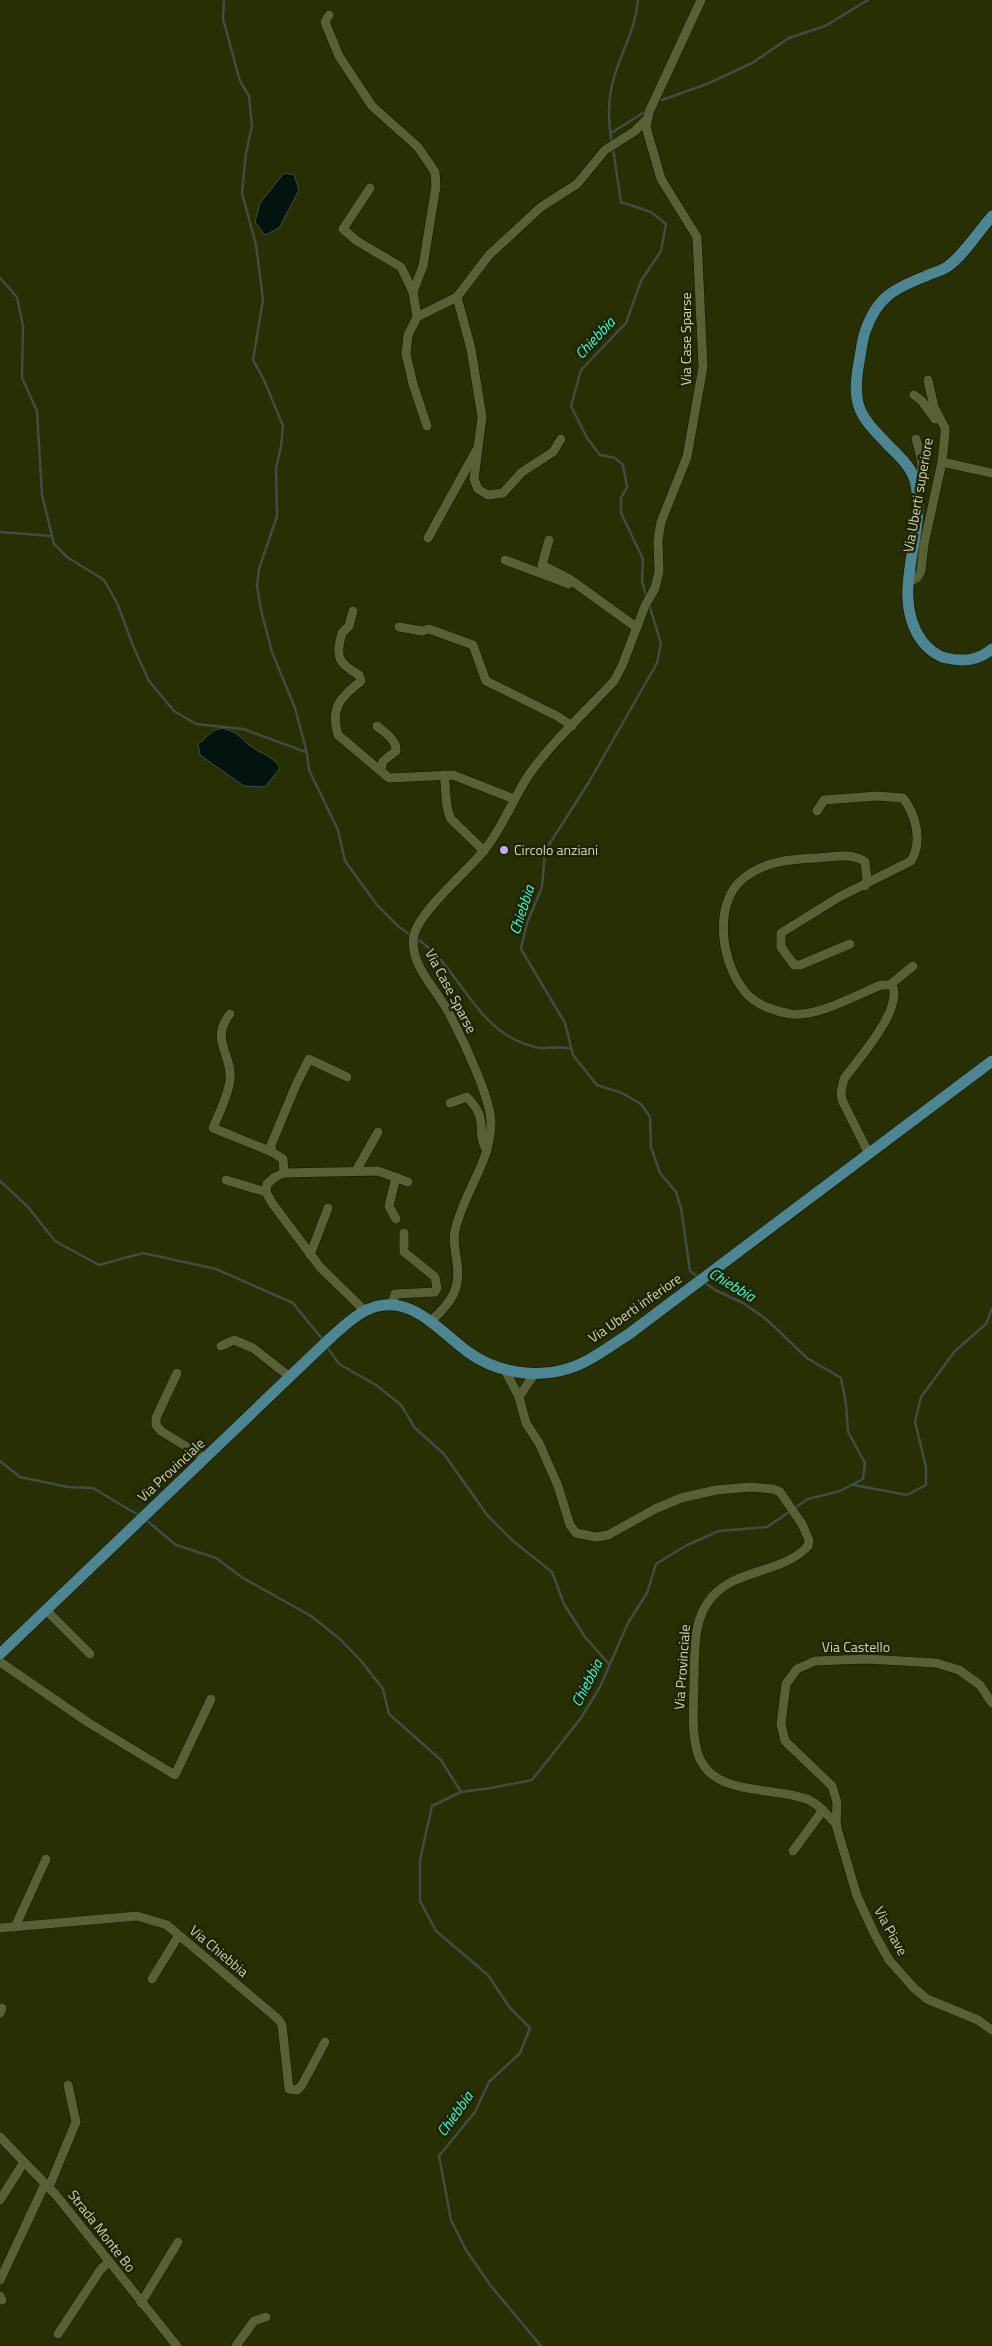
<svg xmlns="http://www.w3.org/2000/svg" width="992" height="2346" viewBox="0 0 992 2346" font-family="'Titillium Web',sans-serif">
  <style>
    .water { fill: #031310; stroke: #404d44 }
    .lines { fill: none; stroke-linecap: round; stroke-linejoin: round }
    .stream { stroke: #404d44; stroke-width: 2.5 }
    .minor-casing { stroke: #111600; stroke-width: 10 }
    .major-casing { stroke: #111600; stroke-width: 12 }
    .minor { stroke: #586135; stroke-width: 9 }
    .major { stroke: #4e8593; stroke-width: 11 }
    .poi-dot { fill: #c0a8f3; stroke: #1f2504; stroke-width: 2 }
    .labels { text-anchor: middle; stroke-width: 5; stroke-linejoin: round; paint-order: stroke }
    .street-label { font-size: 14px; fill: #ced4bd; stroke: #1f2504 }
    .poi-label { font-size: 14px; fill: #ced4bd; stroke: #1f2504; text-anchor: start }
    .water-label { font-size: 15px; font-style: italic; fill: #36ffdf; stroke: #1f2504 }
  </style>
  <rect width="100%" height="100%" fill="#282f02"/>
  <g class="water">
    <path d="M284,173L294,175L299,190L279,228L265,235L255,222L260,203Z"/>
    <path d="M222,728C242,734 238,737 252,747C263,755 273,756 280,768L265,787L244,786L200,755L198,744L213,731Z"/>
  </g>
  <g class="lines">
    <g class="stream">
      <path d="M224,0L223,19L240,81L249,96L252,126L246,153L242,193L256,245L263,300L253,360L264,380L283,426L281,447L276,468L277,516L259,569L257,586L261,610L272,652L295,708L307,753L309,770L338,830L345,861L377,905L399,927L411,935"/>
      <path d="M662,100L707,84L752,63L789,38L825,26L868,0"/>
      <path d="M611,133L643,113"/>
      <path d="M612,143C608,121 607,100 614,78C622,49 635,32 638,0"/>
      <path d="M613,149L621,202L651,212L666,224L661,251L641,281L626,323L581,370L571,406L587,438L600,455L615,458L623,465L627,487L621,498V513L643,559L642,581L646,596"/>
      <path d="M0,278L17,297L23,326L22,378L37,411L42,495L54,544L67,557L104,580L118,605L133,646L149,681L174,711L196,724L243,729L306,752"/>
      <path d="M0,532L52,536"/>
      <path d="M649,604L661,644L657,663L589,782L545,851L542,887L527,923L521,949L565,1023L573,1055L597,1085L622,1093L641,1104L650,1117L651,1147L660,1173L676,1192L681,1208L690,1271L698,1277"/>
      <path d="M416,938C459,966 473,1026 525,1044C530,1045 536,1048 540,1048C550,1048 560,1047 571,1048"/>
      <path d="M0,1181L28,1207L55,1241L99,1265L143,1253L216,1269L293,1303L323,1340"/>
      <path d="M327,1347L339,1364L376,1385L401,1405L415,1428L444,1454L487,1515L513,1541L552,1572L564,1604L585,1637L609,1664"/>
      <path d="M0,1461L20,1477L68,1487L93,1488L140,1516"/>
      <path d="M854,1485L907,1495L926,1485V1467L915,1422L921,1397L955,1351L986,1324L992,1309"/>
      <path d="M146,1520L176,1545L216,1558L243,1578L311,1616L340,1639L362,1662L383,1689L389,1714L441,1760L461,1792"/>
      <path d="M541,2346L491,2286L466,2250L451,2220L439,2156L475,2112L489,2082L520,2053L530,2028L510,2008L488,1975L436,1931L420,1901V1860L432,1806L461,1792L491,1788L532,1780L581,1718L600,1687L628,1623L647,1593L656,1564L687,1545L719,1531L767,1527L808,1499L840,1491L863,1479L865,1463L848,1432L846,1404L841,1378L807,1358L766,1319L743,1303L715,1290L704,1282"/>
    </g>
    <g class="minor-casing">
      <g id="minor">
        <path d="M329,15L325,22L339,56L372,106L418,147L435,172L436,186L423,266L413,292"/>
        <path d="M370,188L343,229L357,241L401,267L413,292L417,317"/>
        <path d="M457,297L471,349L482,417L474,479L478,489L488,495L503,493L522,472L553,452L561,439"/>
        <path d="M914,395L922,401L935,419"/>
        <path d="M427,426L413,384L406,354L408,335L417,317L457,297L489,255L514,232L541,207L577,184L605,150L635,131L648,118"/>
        <path d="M916,439C921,457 926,470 916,486"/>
        <path d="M942,462L992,473"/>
        <path d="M428,538L476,451"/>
        <path d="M549,540L542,565L568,578L636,627"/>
        <path d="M505,560L569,584"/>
        <path d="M909,582L917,578L921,571L924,544L942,462L945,434V428L934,407L928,380"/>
        <path d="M353,611L349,626L342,633C335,657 338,663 359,675L361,681C340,698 330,707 338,735L389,778L453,775L514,799"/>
        <path d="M399,627L422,631L429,629L473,645L486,681L557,716L572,726"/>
        <path d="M377,726C385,733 397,740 396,751L383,761L381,769"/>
        <path d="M444,775C447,790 444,806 451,819L484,851"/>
        <path d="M817,811L824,800L877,796L903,798C916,815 923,842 911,861L839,897L781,933V947L794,965H800L850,944"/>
        <path d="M865,886L867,880L865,862C853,852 832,857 817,858C792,859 766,861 745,877C710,903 722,970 749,996C759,1006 778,1012 791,1014C818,1017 856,995 881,985H892C904,1009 858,1059 844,1079L841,1092L842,1100L869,1154"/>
        <path d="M891,984L913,966"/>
        <path d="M230,1014C209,1040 233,1055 230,1080C228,1096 219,1113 213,1128L272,1152"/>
        <path d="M450,1103L467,1097C491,1122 474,1128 487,1151"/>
        <path d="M356,1171L378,1132"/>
        <path d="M284,1173L283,1159L272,1152L271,1145L296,1085L309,1059L347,1077"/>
        <path d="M226,1180L266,1192"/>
        <path d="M396,1219L389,1206L396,1177"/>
        <path d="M310,1255L328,1208"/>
        <path d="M392,1305L395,1294L435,1292L437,1288L435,1277L404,1252V1233"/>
        <path d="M365,1311L320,1267L272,1203L266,1192L267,1184L275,1177L284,1173L378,1171L408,1182"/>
        <path d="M430,1322C453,1301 462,1288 456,1256C455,1247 453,1240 455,1231C463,1193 490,1164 491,1124C492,1100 462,1038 450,1015C438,990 408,965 414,935C420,911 464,874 481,854C501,831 512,801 528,776C550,744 587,710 614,681L622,666L645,606L655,588L659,572L658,540L661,522L687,457L703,367L697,237L661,179L646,127L649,112L701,0"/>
        <path d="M221,1346L234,1340L253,1348L290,1377"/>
        <path d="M505,1370L519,1397L526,1423L539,1443L558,1486L570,1525L576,1533L596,1537L608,1535L655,1509L681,1498L716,1490L751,1487L773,1489L780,1492L802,1524L809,1540L808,1546C782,1574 737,1568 712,1597C692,1619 695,1652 694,1680C694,1704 691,1728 697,1751C710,1799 774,1785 809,1800C820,1805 828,1816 837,1825"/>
        <path d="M177,1373L156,1418V1425L161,1431L205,1458"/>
        <path d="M519,1397L535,1373"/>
        <path d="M46,1610L90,1654"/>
        <path d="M0,1662L89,1723L175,1775L211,1699"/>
        <path d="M992,1703L980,1685L959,1670L936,1663L866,1659L815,1661L797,1669L786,1684L781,1724L785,1741L832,1786L837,1802L836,1825L857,1896L875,1935L889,1960L914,1988L927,1999L978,2020L992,2030"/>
        <path d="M793,1851L823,1810"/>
        <path d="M15,1927L46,1859"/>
        <path d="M0,1928L137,1916L167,1925L278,2019L282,2025L289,2089L297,2090L302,2085L325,2042"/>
        <path d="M152,1979L179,1935"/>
        <path d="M0,2013L2,2008"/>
        <path d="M0,2137L56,2195L177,2346"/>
        <path d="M49,2187L76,2122L68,2085"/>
        <path d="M0,2200L24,2162"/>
        <path d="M0,2280L45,2184"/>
        <path d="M0,2296L2,2300"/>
        <path d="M141,2303L178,2242"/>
        <path d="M58,2334L101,2269L109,2262"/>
        <path d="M236,2346L254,2321L266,2317"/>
      </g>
    </g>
    <g class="major-casing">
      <g id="major">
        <path d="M992,216C978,232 964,255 947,267C941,271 932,273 926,276C893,289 877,297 865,332C862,341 861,352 859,362C851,408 860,416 891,448C902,459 913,469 916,485C927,535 888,594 922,641C927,648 937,656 946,658C963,662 978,661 992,649"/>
        <path d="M0,1654L325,1343C337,1332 349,1320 363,1312C406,1288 437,1329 468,1352C497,1373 536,1379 570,1368C591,1361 610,1346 629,1334L992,1061"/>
      </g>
    </g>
    <use href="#minor" class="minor"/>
    <use href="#major" class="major"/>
  </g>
  <circle class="poi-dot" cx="504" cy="850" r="5"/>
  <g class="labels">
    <g class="street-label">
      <text transform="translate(686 339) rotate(-90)" y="5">Via Case Sparse</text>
      <text transform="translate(918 495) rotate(-80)" y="5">Via Uberti superiore</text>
      <text transform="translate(451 991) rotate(62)" y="5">Via Case Sparse</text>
      <text transform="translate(635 1308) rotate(-35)" y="5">Via Uberti inferiore</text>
      <text transform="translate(171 1470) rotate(-43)" y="5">Via Provinciale</text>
      <text x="856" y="1652">Via Castello</text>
      <text transform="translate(682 1667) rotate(-86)" y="5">Via Provinciale</text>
      <text transform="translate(891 1931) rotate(61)" y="5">Via Piave</text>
      <text transform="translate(219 1951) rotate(40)" y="5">Via Chiebbia</text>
      <text transform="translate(102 2231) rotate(52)" y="5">Strada Monte Bo</text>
    </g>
    <g class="poi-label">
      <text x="514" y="855">Circolo anziani</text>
    </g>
    <g class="water-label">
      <text transform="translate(595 338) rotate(-47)" y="5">Chiebbia</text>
      <text transform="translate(522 910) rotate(-72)" y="5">Chiebbia</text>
      <text transform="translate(732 1285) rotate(31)" y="5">Chiebbia</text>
      <text transform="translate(587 1683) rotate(-63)" y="5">Chiebbia</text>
      <text transform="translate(455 2114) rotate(-55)" y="5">Chiebbia</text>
    </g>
  </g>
</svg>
